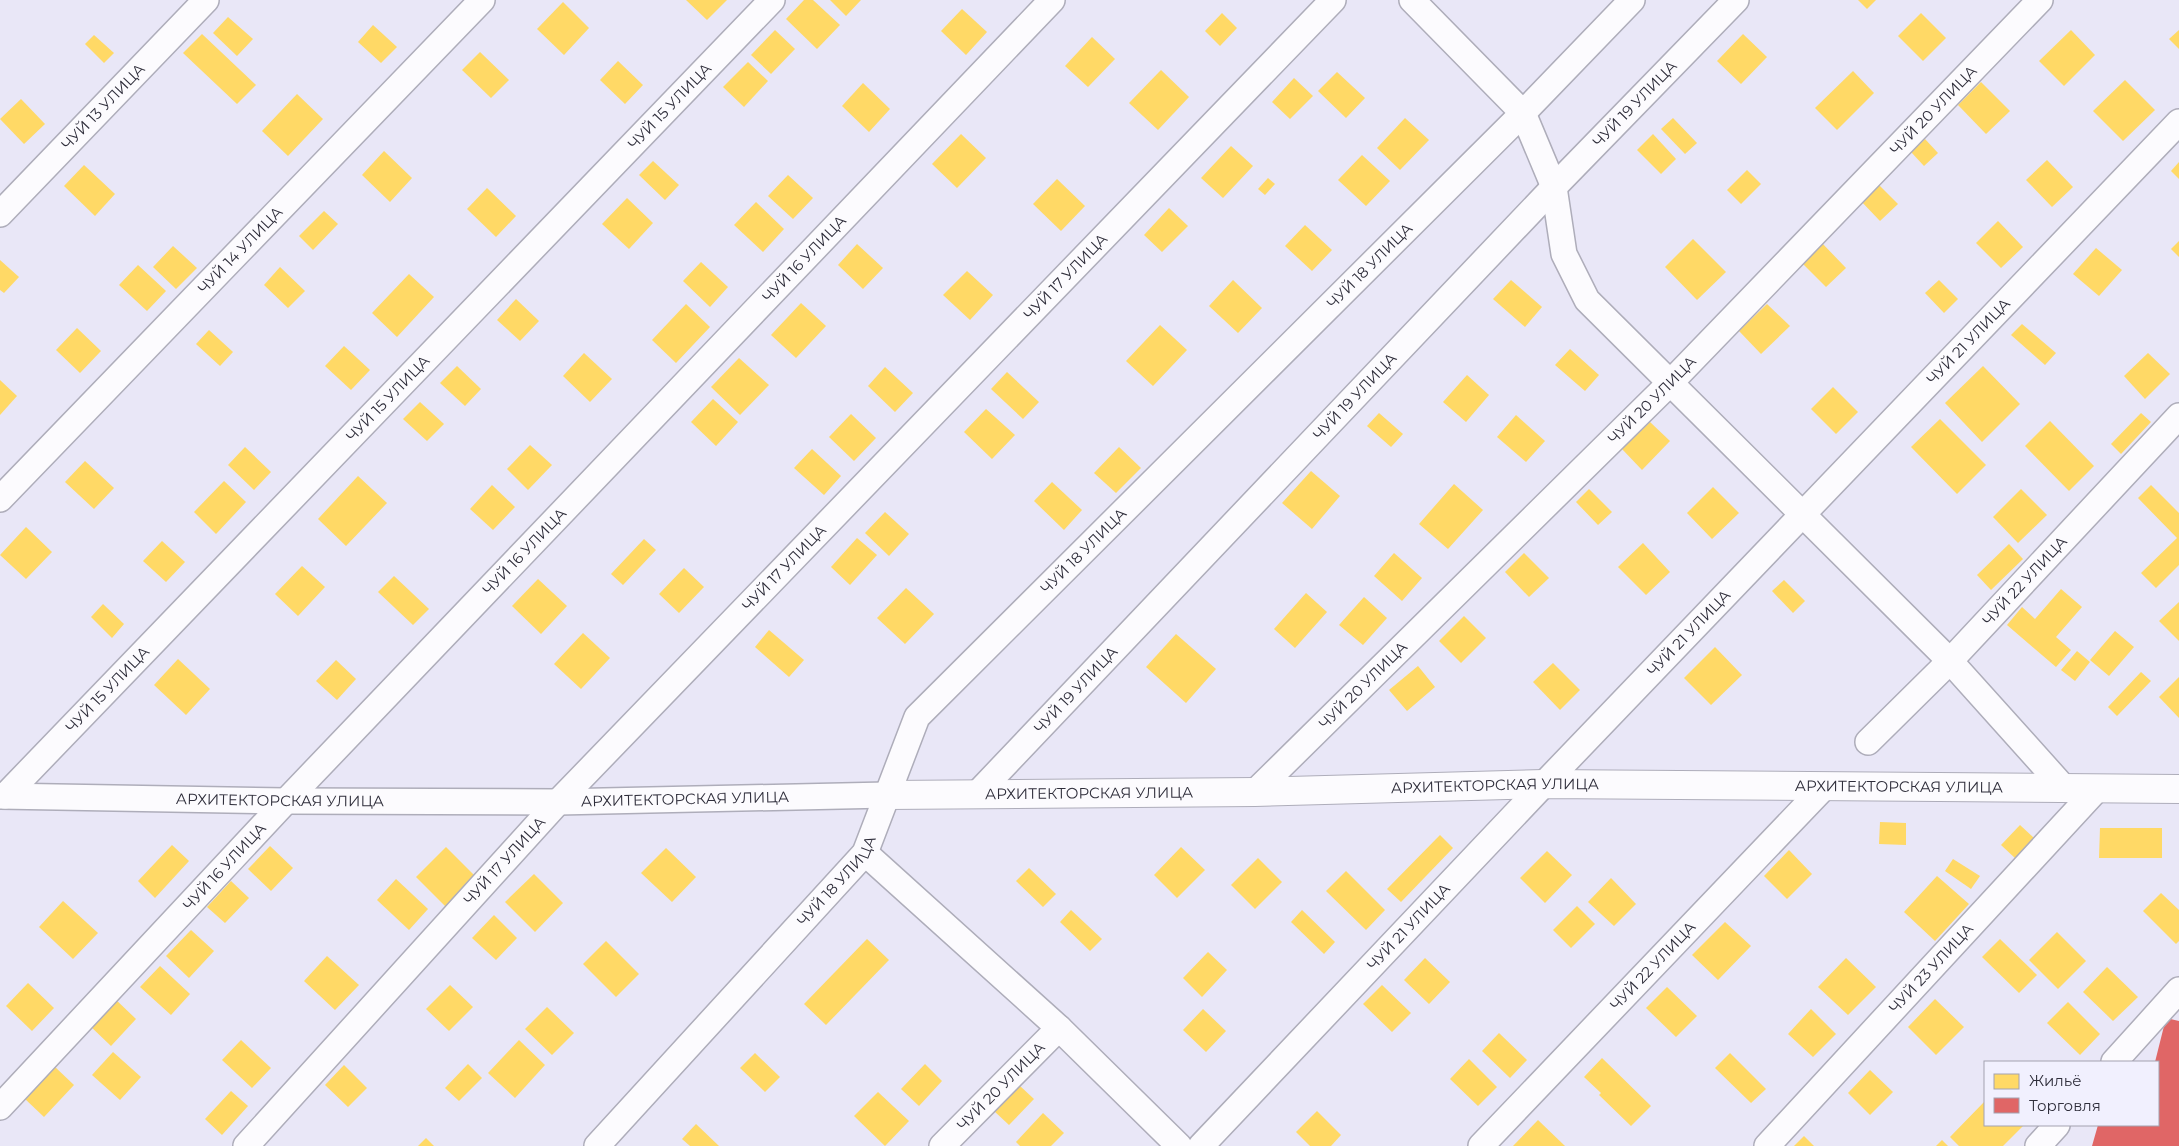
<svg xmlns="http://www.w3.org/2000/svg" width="2179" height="1146" viewBox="0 0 2179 1146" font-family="Montserrat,sans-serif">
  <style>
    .homes { fill: #ffd966 }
    .shops { fill: #e06666 }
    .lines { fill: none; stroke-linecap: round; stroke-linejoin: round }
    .street-casing { stroke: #aeadba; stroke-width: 28 }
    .secondary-casing { stroke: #aeadba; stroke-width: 30 }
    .street { stroke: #fcfbfe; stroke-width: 25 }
    .secondary { stroke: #fcfbfe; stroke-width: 28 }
    .labels { text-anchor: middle; stroke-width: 5; stroke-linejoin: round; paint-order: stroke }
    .street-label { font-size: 15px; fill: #2f2e3b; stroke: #f1f0fe }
  </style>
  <rect width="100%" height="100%" fill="#e9e7f7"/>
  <g class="homes">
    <path d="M686,0H727L707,20Z"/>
    <path d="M804,0H813L840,25L817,49L786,19Z"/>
    <path d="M830,0H861L846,16Z"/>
    <path d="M1858,0H1876L1867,9Z"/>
    <path d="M563,2L589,28L564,55L537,29Z"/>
    <path d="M962,9L987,32L966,55L941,31Z"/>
    <path d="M1222,13L1237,28L1220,46L1205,31Z"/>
    <path d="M1921,13L1946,38L1923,61L1898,36Z"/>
    <path d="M228,17L253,39L237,56L213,33Z"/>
    <path d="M373,25L397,47L381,63L358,42Z"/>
    <path d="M775,30L795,49L771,74L751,55Z"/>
    <path d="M2071,30L2095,55L2064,86L2039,61Z"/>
    <path d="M2179,30V49L2169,39Z"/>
    <path d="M202,34L256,85L237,104L183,53Z"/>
    <path d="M1743,34L1767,57L1741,84L1717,61Z"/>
    <path d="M94,35L114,53L104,63L85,44Z"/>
    <path d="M1092,37L1115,59L1088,87L1065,66Z"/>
    <path d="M480,52L509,80L491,98L462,70Z"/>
    <path d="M618,61L643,85L625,104L600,80Z"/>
    <path d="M748,62L768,81L744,107L723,87Z"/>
    <path d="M1161,70L1189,97L1158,130L1129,103Z"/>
    <path d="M1853,71L1874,93L1837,130L1815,108Z"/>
    <path d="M1337,72L1365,98L1346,118L1318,91Z"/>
    <path d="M1294,78L1313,96L1290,119L1272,102Z"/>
    <path d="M2125,80L2155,110L2123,141L2093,111Z"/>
    <path d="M1981,82L2010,111L1986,134L1958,105Z"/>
    <path d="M863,83L890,109L869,132L842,106Z"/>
    <path d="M297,94L323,119L288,156L262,131Z"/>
    <path d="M21,99L45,124L24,144L0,119Z"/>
    <path d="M1405,118L1429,140L1400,170L1377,148Z"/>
    <path d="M1673,118L1697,143L1685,154L1661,129Z"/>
    <path d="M961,134L986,158L957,188L932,164Z"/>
    <path d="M1653,134L1676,159L1661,174L1637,150Z"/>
    <path d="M1925,139L1938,153L1924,166L1911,152Z"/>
    <path d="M1231,146L1253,166L1223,198L1201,178Z"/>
    <path d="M384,151L412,178L390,202L362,175Z"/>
    <path d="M1362,155L1390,181L1366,206L1338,180Z"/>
    <path d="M2047,160L2073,187L2052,207L2026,180Z"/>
    <path d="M653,161L679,185L665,200L639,175Z"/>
    <path d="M2179,162V179L2171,171Z"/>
    <path d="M84,165L115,194L95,216L64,186Z"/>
    <path d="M1747,170L1761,184L1741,204L1727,190Z"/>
    <path d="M788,175L813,198L793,219L768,196Z"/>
    <path d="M1268,178L1275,184L1265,195L1258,189Z"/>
    <path d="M1057,179L1085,206L1061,231L1033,204Z"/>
    <path d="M1876,182L1898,204L1880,221L1859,199Z"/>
    <path d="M487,188L516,216L496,237L467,209Z"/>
    <path d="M627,198L653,223L629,249L602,224Z"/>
    <path d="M756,202L784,229L763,252L734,225Z"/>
    <path d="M1169,208L1188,226L1162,252L1144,235Z"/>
    <path d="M324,211L338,224L313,250L299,236Z"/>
    <path d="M1998,221L2023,247L2001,268L1976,243Z"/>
    <path d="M1305,225L1332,250L1312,271L1285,246Z"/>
    <path d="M1693,239L1726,272L1697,300L1665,267Z"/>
    <path d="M1820,241L1846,268L1826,287L1800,261Z"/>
    <path d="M2179,241V257L2171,249Z"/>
    <path d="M857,244L883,268L863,289L838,265Z"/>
    <path d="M173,246L197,268L176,289L153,267Z"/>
    <path d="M2096,248L2122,270L2099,296L2073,274Z"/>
    <path d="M0,260L19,277L4,293L0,290Z"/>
    <path d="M701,262L728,287L710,307L683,281Z"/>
    <path d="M138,265L166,291L147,311L119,285Z"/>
    <path d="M280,267L305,291L288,308L264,285Z"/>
    <path d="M967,271L993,295L970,320L943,295Z"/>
    <path d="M409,274L434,297L397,337L372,313Z"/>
    <path d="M1233,280L1262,308L1238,333L1209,306Z"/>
    <path d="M1511,280L1542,307L1525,327L1493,299Z"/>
    <path d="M1939,280L1958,299L1944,313L1925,293Z"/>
    <path d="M516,299L539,321L520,341L497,320Z"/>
    <path d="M801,303L826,326L796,358L771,335Z"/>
    <path d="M686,304L710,327L676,363L652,340Z"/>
    <path d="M1767,304L1790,326L1761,354L1739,331Z"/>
    <path d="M2022,324L2056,353L2045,365L2011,335Z"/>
    <path d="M1160,325L1187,350L1153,386L1126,361Z"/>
    <path d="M77,328L101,351L80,373L56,350Z"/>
    <path d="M209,330L233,352L220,366L196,344Z"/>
    <path d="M344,346L370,370L351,390L325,366Z"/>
    <path d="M1570,349L1599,375L1585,391L1555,365Z"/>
    <path d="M584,353L612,379L590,402L563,376Z"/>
    <path d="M2148,353L2170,374L2145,399L2124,376Z"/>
    <path d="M739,358L769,385L740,415L711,387Z"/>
    <path d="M457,366L481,389L465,406L440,383Z"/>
    <path d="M1983,366L2020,404L1982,442L1945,403Z"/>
    <path d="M885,367L913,393L895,412L868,386Z"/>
    <path d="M1007,372L1039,402L1023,419L991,389Z"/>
    <path d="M1467,375L1489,395L1466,422L1443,402Z"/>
    <path d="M0,380L17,396L0,415Z"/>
    <path d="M1833,387L1858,412L1836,434L1811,409Z"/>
    <path d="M713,399L738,422L716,446L691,422Z"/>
    <path d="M420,402L444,424L427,441L403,419Z"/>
    <path d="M986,409L1015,435L992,459L964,432Z"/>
    <path d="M1379,413L1403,434L1391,447L1367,426Z"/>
    <path d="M2141,413L2151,422L2121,454L2111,444Z"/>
    <path d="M851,414L876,438L854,461L829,437Z"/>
    <path d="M1516,415L1545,441L1526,462L1497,437Z"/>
    <path d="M1940,419L1986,465L1957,494L1911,447Z"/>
    <path d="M2050,421L2094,466L2069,491L2025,446Z"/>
    <path d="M1650,422L1670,441L1642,470L1622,449Z"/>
    <path d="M530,445L552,465L528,490L507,469Z"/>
    <path d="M245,447L271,472L254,490L228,465Z"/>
    <path d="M1119,447L1141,468L1116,493L1094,473Z"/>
    <path d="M812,449L841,476L824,495L794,468Z"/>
    <path d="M85,461L114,488L94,509L65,482Z"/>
    <path d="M1311,471L1340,496L1312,529L1282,503Z"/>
    <path d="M358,476L387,503L346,546L318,519Z"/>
    <path d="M224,481L246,502L216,534L194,512Z"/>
    <path d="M1052,482L1082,510L1064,530L1034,501Z"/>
    <path d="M1454,484L1483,510L1448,549L1419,524Z"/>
    <path d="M492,485L515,507L493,530L470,509Z"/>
    <path d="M2151,485L2179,513V565L2156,588L2141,573L2177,538L2138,498Z"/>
    <path d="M1713,487L1739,513L1712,539L1687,513Z"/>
    <path d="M1589,489L1612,512L1598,525L1576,502Z"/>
    <path d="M2021,489L2047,515L2018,543L1993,517Z"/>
    <path d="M885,512L909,534L889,556L865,533Z"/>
    <path d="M26,527L52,552L26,579L0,555Z"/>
    <path d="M857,538L877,555L850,585L831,567Z"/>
    <path d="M644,539L656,550L623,585L611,574Z"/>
    <path d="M162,541L185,562L166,582L143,561Z"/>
    <path d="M1643,543L1670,572L1646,595L1618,567Z"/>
    <path d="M2009,544L2023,559L1991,590L1977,575Z"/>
    <path d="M1394,553L1422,578L1402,601L1374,576Z"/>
    <path d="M1524,553L1549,578L1529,597L1505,572Z"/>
    <path d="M302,566L325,587L298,616L275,594Z"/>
    <path d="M684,568L704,587L679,613L659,594Z"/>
    <path d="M394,576L429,609L413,625L378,592Z"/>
    <path d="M538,579L567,606L541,634L512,606Z"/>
    <path d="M1784,580L1805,601L1793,613L1772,591Z"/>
    <path d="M906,588L934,614L905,644L877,618Z"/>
    <path d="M2061,589L2082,607L2056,637L2071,650L2056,667L2007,625L2022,607L2035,619Z"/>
    <path d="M1306,593L1327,612L1295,648L1274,629Z"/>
    <path d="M1364,597L1387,618L1363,645L1339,625Z"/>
    <path d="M2179,602V641L2159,621Z"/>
    <path d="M103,604L124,624L112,638L91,617Z"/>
    <path d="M1464,616L1486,638L1461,663L1439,641Z"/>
    <path d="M769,630L804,660L789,677L755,647Z"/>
    <path d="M2115,631L2134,647L2109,676L2090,660Z"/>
    <path d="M583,633L610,658L581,689L554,664Z"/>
    <path d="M1176,634L1216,669L1186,703L1146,667Z"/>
    <path d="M1715,647L1742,675L1711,705L1684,678Z"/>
    <path d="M2077,651L2090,662L2075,681L2061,670Z"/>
    <path d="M178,659L210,689L186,715L154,685Z"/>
    <path d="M336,660L356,679L337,700L316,681Z"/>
    <path d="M1553,663L1580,690L1560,710L1533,682Z"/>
    <path d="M1418,666L1435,687L1407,711L1389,690Z"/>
    <path d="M2141,672L2151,681L2117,716L2108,707Z"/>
    <path d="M2179,677V718L2159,697Z"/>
    <path d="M1880,822L1906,823V845L1879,844Z"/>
    <path d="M2020,825L2035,839L2016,859L2001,845Z"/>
    <path d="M2100,828H2162V858H2099Z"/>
    <path d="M1440,835L1453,848L1401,902L1387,889Z"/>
    <path d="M172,845L189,861L155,898L138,881Z"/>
    <path d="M270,846L293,868L271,891L248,869Z"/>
    <path d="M446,847L478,879L448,909L416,877Z"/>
    <path d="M1181,847L1205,870L1177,898L1154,875Z"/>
    <path d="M666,848L696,877L672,902L641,873Z"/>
    <path d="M1789,850L1812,874L1787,899L1764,876Z"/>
    <path d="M1547,851L1572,875L1545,903L1520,878Z"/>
    <path d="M1258,858L1282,882L1255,909L1231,885Z"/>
    <path d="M1953,859L1980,876L1971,889L1945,871Z"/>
    <path d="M1029,868L1056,894L1043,907L1016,881Z"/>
    <path d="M1346,871L1385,910L1366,930L1326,891Z"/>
    <path d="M534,874L563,903L535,932L505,902Z"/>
    <path d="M1937,876L1969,904L1935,941L1904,912Z"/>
    <path d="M1611,878L1636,904L1614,926L1588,902Z"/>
    <path d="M396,879L428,909L409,930L377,900Z"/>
    <path d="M231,881L249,898L225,923L207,907Z"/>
    <path d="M2161,893L2179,910V941L2176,944L2143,911Z"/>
    <path d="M63,901L98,933L73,959L39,927Z"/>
    <path d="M1577,906L1595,924L1571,948L1553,930Z"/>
    <path d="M1071,910L1102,939L1090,951L1060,922Z"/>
    <path d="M1302,910L1335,942L1324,954L1291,922Z"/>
    <path d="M494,915L517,938L496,960L472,938Z"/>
    <path d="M1725,922L1751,946L1718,980L1692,955Z"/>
    <path d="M191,930L214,951L189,978L166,956Z"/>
    <path d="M2057,932L2086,961L2058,989L2029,960Z"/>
    <path d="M867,939L889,960L826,1025L804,1004Z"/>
    <path d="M2000,939L2037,975L2019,993L1982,957Z"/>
    <path d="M606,941L639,974L616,997L583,964Z"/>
    <path d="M1208,952L1227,970L1202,997L1183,978Z"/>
    <path d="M327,956L359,985L335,1010L304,981Z"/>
    <path d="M1425,958L1450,982L1429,1004L1404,980Z"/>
    <path d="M1846,958L1876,987L1848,1015L1818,987Z"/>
    <path d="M160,966L190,994L171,1015L140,987Z"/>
    <path d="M2107,967L2138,997L2113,1021L2083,992Z"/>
    <path d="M28,983L54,1008L32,1031L6,1006Z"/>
    <path d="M450,985L473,1007L449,1031L426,1009Z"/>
    <path d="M1382,985L1411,1013L1392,1032L1363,1004Z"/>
    <path d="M1667,987L1697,1016L1676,1037L1646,1008Z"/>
    <path d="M113,997L136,1019L111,1046L88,1024Z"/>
    <path d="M1935,999L1964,1027L1936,1055L1908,1027Z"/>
    <path d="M2068,1002L2100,1034L2080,1055L2047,1023Z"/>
    <path d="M547,1007L574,1033L552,1055L525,1029Z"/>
    <path d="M1203,1009L1226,1031L1206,1052L1183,1030Z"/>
    <path d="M1811,1009L1836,1034L1813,1057L1788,1034Z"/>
    <path d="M1499,1033L1527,1060L1510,1078L1482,1051Z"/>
    <path d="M241,1040L271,1068L252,1088L222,1060Z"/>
    <path d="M519,1040L545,1065L515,1098L488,1073Z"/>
    <path d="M113,1052L141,1077L120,1100L92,1075Z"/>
    <path d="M755,1053L780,1077L765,1092L740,1068Z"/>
    <path d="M1730,1053L1766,1089L1751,1103L1715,1068Z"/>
    <path d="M1602,1058L1651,1106L1631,1126L1599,1095L1601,1093L1584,1077Z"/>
    <path d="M1469,1059L1497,1087L1478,1106L1450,1079Z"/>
    <path d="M468,1064L482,1078L459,1101L445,1088Z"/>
    <path d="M925,1064L942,1081L919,1106L901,1089Z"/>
    <path d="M344,1065L367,1088L348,1107L325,1085Z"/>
    <path d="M54,1066L74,1085L44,1117L24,1098Z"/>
    <path d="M1870,1070L1893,1092L1870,1115L1848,1093Z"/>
    <path d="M1019,1085L1034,1099L1009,1125L994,1111Z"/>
    <path d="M231,1091L248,1106L222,1135L205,1119Z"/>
    <path d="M878,1092L909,1121L885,1146L854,1116Z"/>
    <path d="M1985,1101V1125H2024L2003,1146H1959L1950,1137Z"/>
    <path d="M1317,1111L1341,1135L1331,1146H1310L1296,1132Z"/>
    <path d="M1043,1113L1064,1133L1051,1146H1020L1016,1142Z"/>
    <path d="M1538,1120L1565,1146H1513Z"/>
    <path d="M696,1124L719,1146H690L682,1139Z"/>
    <path d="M1804,1136L1814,1146H1794Z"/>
    <path d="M426,1138L434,1146H418Z"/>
    <path d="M1942,1140L1948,1146H1936Z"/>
  </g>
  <path class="shops" d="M2166,1018L2179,1021V1146H2092L2098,1125H2158V1062H2155Z"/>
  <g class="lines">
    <g class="street-casing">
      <g id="street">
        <path d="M1412,0L1523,113L1554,187L1564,254L1587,300L1950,661L2065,789"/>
        <path id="s1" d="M0,214L206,0"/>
        <path id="s2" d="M0,499L482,0"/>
        <path id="s3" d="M1868,742L1950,661L2179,416"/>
        <path id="s4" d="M1255,792L1670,383L2040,0"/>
        <path id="s5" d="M976,795L1554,187L1736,0"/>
        <path id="s6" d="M0,796L286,801L558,802L887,795"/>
        <path id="s7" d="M5,796L772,0"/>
        <path d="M865,853L1059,1028L1179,1146"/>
        <path d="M2114,1062L2179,990"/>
        <path id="s8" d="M0,1107L286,801L1052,0"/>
        <path id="s9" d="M246,1146L558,802L1333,0"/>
        <path id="s10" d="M597,1146L865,853L917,717L1523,113L1632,0"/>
        <path id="s11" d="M942,1146L1059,1028"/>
        <path id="s12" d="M1201,1146L1544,784L2179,122"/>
        <path id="s13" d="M1481,1146L1825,786"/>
        <path id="s14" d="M1767,1146L2096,790"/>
        <path d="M2038,1146L2057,1125"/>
      </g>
    </g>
    <g class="secondary-casing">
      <g id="secondary">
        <path id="s15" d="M887,795L1255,792L1544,784L2179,789"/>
      </g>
    </g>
    <use href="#street" class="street"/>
    <use href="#secondary" class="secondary"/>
  </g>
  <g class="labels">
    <g class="street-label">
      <text dy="5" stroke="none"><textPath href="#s5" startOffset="955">ЧУЙ 19 УЛИЦА</textPath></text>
      <text dy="5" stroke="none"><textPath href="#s1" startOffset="149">ЧУЙ 13 УЛИЦА</textPath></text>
      <text dy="5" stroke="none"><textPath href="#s7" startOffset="958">ЧУЙ 15 УЛИЦА</textPath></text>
      <text dy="5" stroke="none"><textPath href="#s4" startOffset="962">ЧУЙ 20 УЛИЦА</textPath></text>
      <text dy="5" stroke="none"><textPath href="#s2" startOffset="346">ЧУЙ 14 УЛИЦА</textPath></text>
      <text dy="5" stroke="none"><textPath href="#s8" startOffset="1169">ЧУЙ 16 УЛИЦА</textPath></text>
      <text dy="5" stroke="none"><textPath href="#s10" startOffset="1182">ЧУЙ 18 УЛИЦА</textPath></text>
      <text dy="5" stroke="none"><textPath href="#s9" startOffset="1195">ЧУЙ 17 УЛИЦА</textPath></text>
      <text dy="5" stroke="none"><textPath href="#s12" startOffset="1112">ЧУЙ 21 УЛИЦА</textPath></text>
      <text dy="5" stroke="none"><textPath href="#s5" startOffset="550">ЧУЙ 19 УЛИЦА</textPath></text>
      <text dy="5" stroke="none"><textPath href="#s7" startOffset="552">ЧУЙ 15 УЛИЦА</textPath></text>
      <text dy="5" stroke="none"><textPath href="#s4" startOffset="558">ЧУЙ 20 УЛИЦА</textPath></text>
      <text dy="5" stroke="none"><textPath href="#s10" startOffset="778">ЧУЙ 18 УЛИЦА</textPath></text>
      <text dy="5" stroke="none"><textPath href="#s8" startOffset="764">ЧУЙ 16 УЛИЦА</textPath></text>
      <text dy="5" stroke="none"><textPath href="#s9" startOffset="790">ЧУЙ 17 УЛИЦА</textPath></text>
      <text dy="5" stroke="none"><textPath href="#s3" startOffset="225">ЧУЙ 22 УЛИЦА</textPath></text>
      <text dy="5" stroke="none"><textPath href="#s12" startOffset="708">ЧУЙ 21 УЛИЦА</textPath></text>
      <text dy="5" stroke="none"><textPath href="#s4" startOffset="152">ЧУЙ 20 УЛИЦА</textPath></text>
      <text dy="5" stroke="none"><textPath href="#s7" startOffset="148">ЧУЙ 15 УЛИЦА</textPath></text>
      <text dy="5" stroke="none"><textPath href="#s5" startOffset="145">ЧУЙ 19 УЛИЦА</textPath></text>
      <text dy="5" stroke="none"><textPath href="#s15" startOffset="608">АРХИТЕКТОРСКАЯ УЛИЦА</textPath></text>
      <text dy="5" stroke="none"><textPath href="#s15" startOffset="1012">АРХИТЕКТОРСКАЯ УЛИЦА</textPath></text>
      <text dy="5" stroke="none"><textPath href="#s15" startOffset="202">АРХИТЕКТОРСКАЯ УЛИЦА</textPath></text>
      <text dy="5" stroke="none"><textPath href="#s6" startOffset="685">АРХИТЕКТОРСКАЯ УЛИЦА</textPath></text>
      <text dy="5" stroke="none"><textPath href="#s6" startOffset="280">АРХИТЕКТОРСКАЯ УЛИЦА</textPath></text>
      <text dy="5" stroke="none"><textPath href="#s9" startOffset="385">ЧУЙ 17 УЛИЦА</textPath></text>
      <text dy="5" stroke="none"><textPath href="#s8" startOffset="329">ЧУЙ 16 УЛИЦА</textPath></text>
      <text dy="5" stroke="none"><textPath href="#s10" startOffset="358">ЧУЙ 18 УЛИЦА</textPath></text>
      <text dy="5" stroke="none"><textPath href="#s12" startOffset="302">ЧУЙ 21 УЛИЦА</textPath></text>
      <text dy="5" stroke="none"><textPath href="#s13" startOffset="249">ЧУЙ 22 УЛИЦА</textPath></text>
      <text dy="5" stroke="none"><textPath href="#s14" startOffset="242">ЧУЙ 23 УЛИЦА</textPath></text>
      <text dy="5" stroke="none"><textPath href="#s11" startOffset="84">ЧУЙ 20 УЛИЦА</textPath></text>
    </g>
  </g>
  <rect x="1984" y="1061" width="175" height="65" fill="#f1f0fe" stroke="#a3a2b0"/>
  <rect x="1994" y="1074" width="25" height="15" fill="#ffd966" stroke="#a3a2b0"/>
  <text x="2029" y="1086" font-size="15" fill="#2f2e3b">Жильё</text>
  <rect x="1994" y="1098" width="25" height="15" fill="#e06666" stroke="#a3a2b0"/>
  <text x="2029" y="1111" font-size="15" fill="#2f2e3b">Торговля</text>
</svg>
